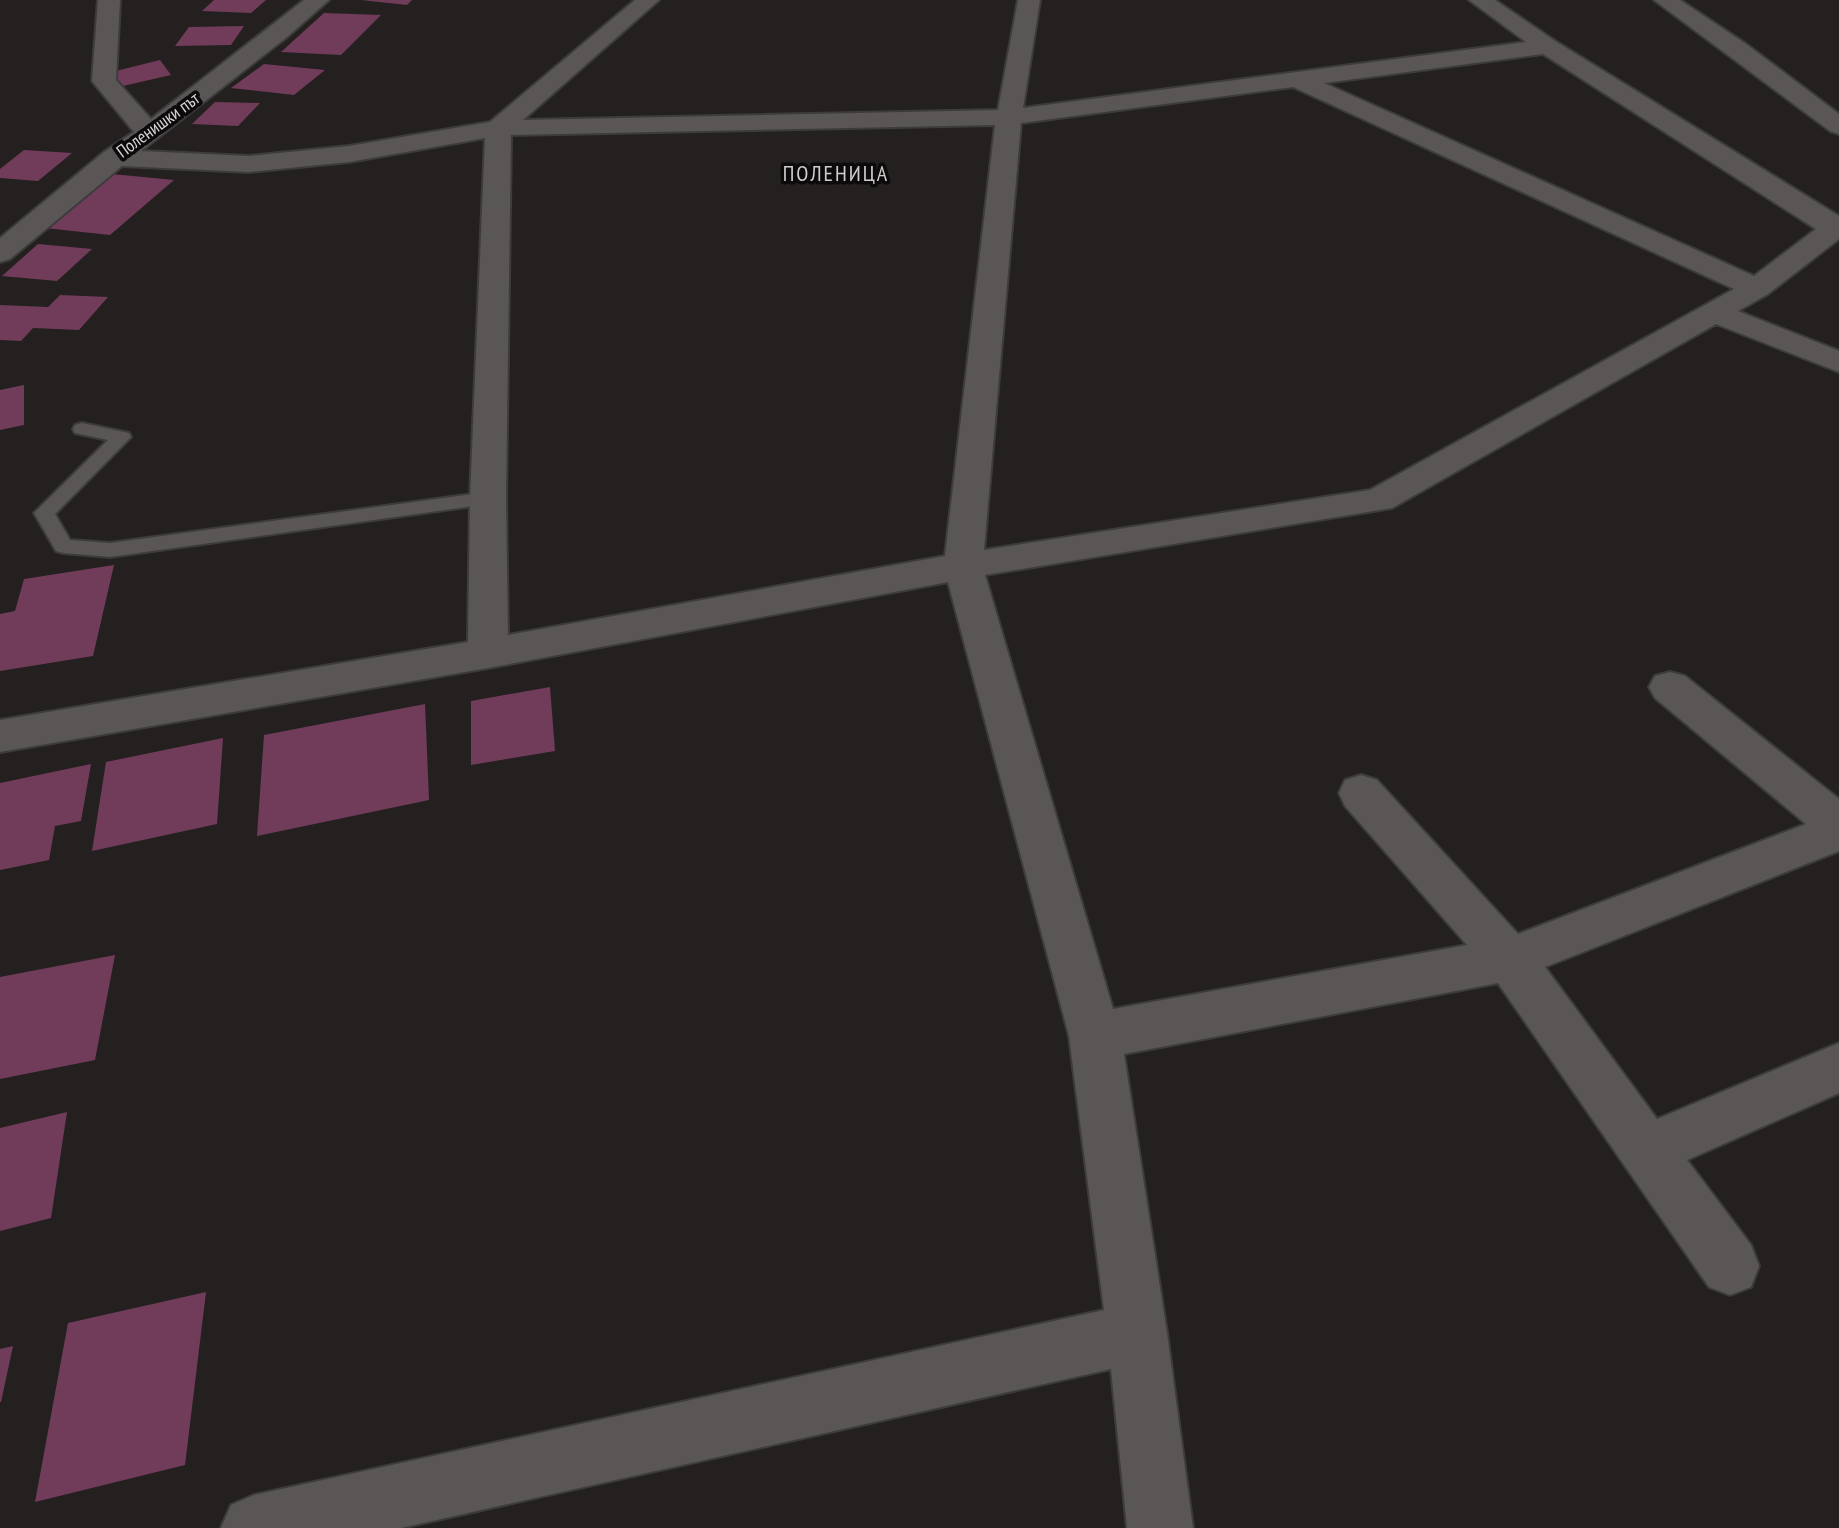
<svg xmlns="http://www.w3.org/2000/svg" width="1839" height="1528" viewBox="0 0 1839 1528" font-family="'PT Sans Narrow',sans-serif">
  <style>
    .building { fill: #713c5a }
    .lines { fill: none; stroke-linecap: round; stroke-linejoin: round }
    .lane-casing { stroke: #3d3b3b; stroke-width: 4 }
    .street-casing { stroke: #3d3b3b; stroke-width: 4 }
    .lane { fill: #5a5656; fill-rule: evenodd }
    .street { fill: #5a5656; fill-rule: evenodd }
    .labels { text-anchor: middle; stroke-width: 7; stroke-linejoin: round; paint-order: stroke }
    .far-street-label { font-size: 18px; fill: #d7d5d5; stroke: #0c0a0a }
    .far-quarter-label { font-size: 22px; letter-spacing: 2px; fill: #d1cccc; stroke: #0c0a0a }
  </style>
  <rect width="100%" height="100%" fill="#242020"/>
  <g class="building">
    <path d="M214,0H266L251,13L202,11Z"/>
    <path d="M361,0H412L407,5Z"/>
    <path d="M324,13L381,15L341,55L281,52Z"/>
    <path d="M244,26L231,45L175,46L189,27Z"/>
    <path d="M160,60L171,75L123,86L112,72Z"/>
    <path d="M264,64L325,70L294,95L231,88Z"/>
    <path d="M215,102L260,103L238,126L192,124Z"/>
    <path d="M24,150L72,153L38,181L0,178V169Z"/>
    <path d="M112,174L174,180L110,235L45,228Z"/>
    <path d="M38,244L92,249L57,281L2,276Z"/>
    <path d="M60,295L108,297L79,330L33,328L21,341L0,340V305L48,307Z"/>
    <path d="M24,385V425L0,430V390Z"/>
    <path d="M114,565L93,656L0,671V614L15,611L24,579Z"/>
    <path d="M550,687L555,751L471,765V701Z"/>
    <path d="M425,704L429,800L257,836L264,735Z"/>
    <path d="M223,738L217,824L92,851L106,762Z"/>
    <path d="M91,764L81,821L55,826L49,860L0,870V783Z"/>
    <path d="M115,955L95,1060L0,1079V977Z"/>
    <path d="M67,1112L51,1218L0,1231V1128Z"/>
    <path d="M206,1292L185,1465L35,1502L68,1323Z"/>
    <path d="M13,1346L1,1402H0V1349Z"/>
  </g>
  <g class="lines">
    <g class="lane-casing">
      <path id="lane" d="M82,423L129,433L131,437L55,514L70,540L110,543L488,492L498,498L488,504L110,557L63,553L56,551L34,513L108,440L75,433L73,429L75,425Z"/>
    </g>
    <g class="street-casing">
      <g id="street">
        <path d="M98,0H120L116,80L151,119L304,0H329L287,37L141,151L249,156L349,146L490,122L635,0H659L523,120L998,110L1018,0H1040L1023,108L1526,42L1469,0H1495L1555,41L1839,216V239L1768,294L1738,311L1839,351V372L1716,324L1392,508L985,575L1113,1009L1467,945L1345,806L1339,793L1345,780L1361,775L1377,780L1518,934L1806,824L1655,698L1649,687L1655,676L1670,672L1685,676L1839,799V851L1545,967L1657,1119L1839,1043V1093L1687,1160L1751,1245L1759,1266L1751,1287L1730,1295L1709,1287L1498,983L1124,1054L1167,1333L1193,1528H1127L1111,1369L401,1528H221L231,1505L254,1495L1104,1310L1069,1036L948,582L488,668L0,752V720L468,642L470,498L485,138L349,162L249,172L122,166L10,259L0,262V238L104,152L134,132L92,81ZM1543,54L1816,229L1754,276L1324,83ZM1293,87L1734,289L1370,490L984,550L1021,123ZM995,125L945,556L508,635L506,498L511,135Z"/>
        <path d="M1654,0H1680L1746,44L1839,114V134L1830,131Z"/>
      </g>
    </g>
    <use href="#lane" class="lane"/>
    <use href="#street" class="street"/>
  </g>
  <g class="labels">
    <g class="far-street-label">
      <text transform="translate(158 125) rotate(-36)" y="6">Поленишки път</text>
    </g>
    <g class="far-quarter-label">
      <text x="836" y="181">ПОЛЕНИЦА</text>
    </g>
  </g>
</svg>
